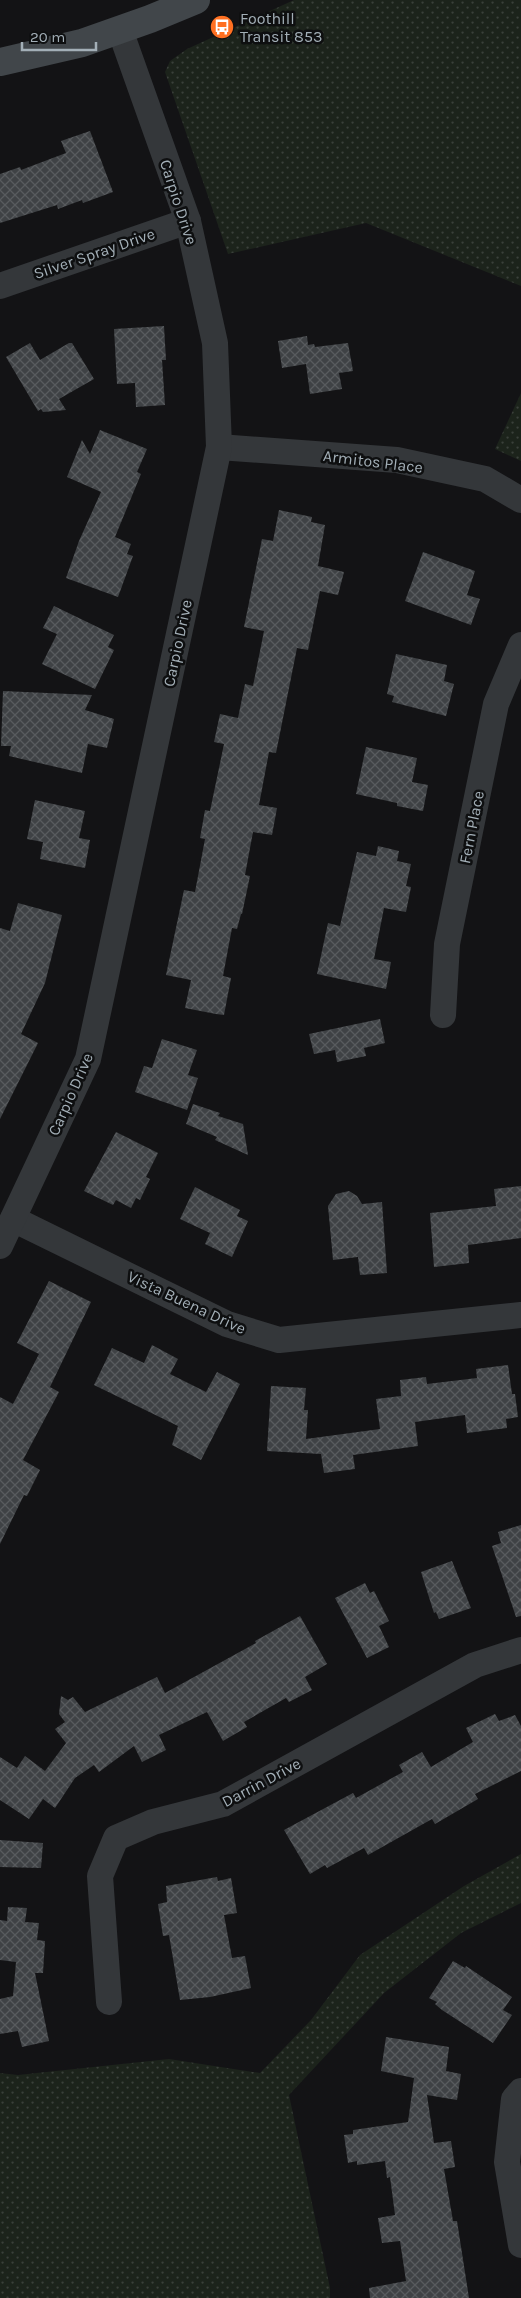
<svg xmlns="http://www.w3.org/2000/svg" width="521" height="2298" viewBox="0 0 521 2298" font-family="Karla,sans-serif">
  <style>
    .grass { fill: url(#grass-dots) }
    .building { fill: url(#building-cross-hatch) }
    .lines { fill: none; stroke-linecap: round; stroke-linejoin: round }
    .minor { stroke: #34373a; stroke-width: 26 }
    .secondary { stroke: #41464a; stroke-width: 28 }
    .labels { text-anchor: middle; stroke-width: 5; stroke-linejoin: round; paint-order: stroke }
    .poi-label { font-size: 16px; fill: #a3afb7; stroke: #0e0f10; text-anchor: start }
    .street-label { font-size: 16px; fill: #a3afb7; stroke: #0e0f10 }
  </style>
  <defs>
    <pattern id="grass-dots" width="8" height="8" patternUnits="userSpaceOnUse" patternTransform="scale(1.25)"><rect width="8" height="8" fill="#1c231b"/><path d="M2 2h.1M6 6h.1" fill="none" stroke="#3a403a" stroke-width="1.8" stroke-linecap="round"/></pattern>
    <pattern id="building-cross-hatch" width="8" height="8" patternUnits="userSpaceOnUse" patternTransform="scale(1.25)"><rect width="8" height="8" fill="#3f4245"/><path d="M0 0l8 8M0 8l8-8" fill="none" stroke="#585b5e"/></pattern>
  </defs>
  <rect width="100%" height="100%" fill="#131315"/>
  <g class="grass">
    <path d="M294,0H521V286L366,223L228,254L165,72L170,61L187,49Z"/>
    <path d="M521,393V461L495,449Z"/>
    <path d="M521,1854V1903L461,1933L384,1993L289,2095L330,2288V2298H0V2073L18,2075L169,2059L260,2073L311,2020L360,1955L464,1886Z"/>
  </g>
  <g class="building">
    <path d="M90,131L113,192L83,203L82,200L58,209L57,205L0,223V174L20,167L21,170L66,153L61,141Z"/>
    <path d="M164,326L166,360H162L165,405L136,407L135,383L117,384L114,329Z"/>
    <path d="M307,336L308,345L314,344L315,347L348,343L353,371L339,373L342,389L310,394L306,364L282,368L278,341Z"/>
    <path d="M30,343L40,360L69,343H72L94,379L59,399L66,410L43,412L41,409L38,411L6,357Z"/>
    <path d="M100,430L147,449L137,472L141,474L115,537L131,544L127,554L133,556L118,597L66,578L79,541L101,492L67,477L82,440L90,454Z"/>
    <path d="M279,510L312,517L311,522L325,525L318,566L344,572L338,595L320,591L308,650L297,648L276,753L269,752L259,805L277,808L272,835L253,832L245,875L250,876L242,914H241L237,929L232,928L223,976L231,978L224,1015L216,1014L185,1008L191,980L166,975L184,890L195,892L205,839L200,838L205,810L210,811L224,744L214,742L220,714L238,718L245,684L253,686L264,631L244,627L262,539L273,541Z"/>
    <path d="M423,552L475,571L467,595L480,599L471,625L405,601Z"/>
    <path d="M54,606L114,635L108,647L114,650L95,689L42,664L57,634L43,628Z"/>
    <path d="M396,654L447,665L444,681L454,684L446,716L392,702L394,696L387,694Z"/>
    <path d="M3,691L92,695L85,710L114,719L107,748L88,744L82,773L9,756L11,746H1Z"/>
    <path d="M366,747L417,758L412,782L428,785L423,811L397,806V803L356,794Z"/>
    <path d="M35,800L85,811L79,838L90,840L85,868L40,859L43,842L27,839Z"/>
    <path d="M378,846L399,851L397,861L411,864L406,886L411,887L406,912L384,908L374,959L391,962L386,989L317,974L328,923L340,926L357,852L376,856Z"/>
    <path d="M18,903L62,915L45,983L21,1034L38,1043L0,1119V928L10,931Z"/>
    <path d="M380,1019L385,1043L364,1048L366,1056L337,1062L335,1050L314,1054L309,1034Z"/>
    <path d="M162,1039L197,1050L188,1075L198,1078L187,1110L135,1092L144,1066L152,1068Z"/>
    <path d="M193,1104L220,1113L218,1116L243,1124L248,1155L215,1140L217,1137L186,1124Z"/>
    <path d="M116,1132L158,1153L146,1177L150,1179L140,1200L136,1198L131,1208L116,1200L113,1205L84,1191Z"/>
    <path d="M521,1186V1238L468,1245L469,1263L434,1267L430,1213L496,1206L494,1189Z"/>
    <path d="M195,1187L240,1210L237,1216L248,1221L232,1257L205,1244L210,1233L180,1219Z"/>
    <path d="M349,1191L357,1196L362,1204L382,1202L387,1273L360,1275L358,1257L333,1260L328,1206L336,1194Z"/>
    <path d="M49,1281L91,1302L50,1387L59,1392L23,1460L40,1470L27,1496L24,1495L0,1544V1397L13,1404L39,1354L17,1343Z"/>
    <path d="M152,1345L178,1359L170,1374L206,1392L217,1372L240,1384L201,1460L172,1445L178,1426L94,1385L112,1348L144,1363Z"/>
    <path d="M508,1365L512,1394H515L518,1417L506,1419L507,1428L467,1433L465,1415L415,1422L418,1446L353,1455L355,1469L324,1473L321,1454L267,1451L271,1386L306,1388L304,1410H308L306,1439L380,1429L376,1399L401,1396L400,1380L426,1377L427,1384L477,1378L476,1369Z"/>
    <path d="M521,1525V1616L516,1617L492,1546L501,1543L498,1532Z"/>
    <path d="M452,1561L471,1608L439,1619L436,1612L434,1613L421,1572Z"/>
    <path d="M365,1583L370,1593L374,1591L389,1621L379,1626L389,1647L367,1658L335,1598Z"/>
    <path d="M300,1616L327,1664L305,1677L312,1690L289,1702L286,1698L244,1722L247,1727L223,1741L207,1712L159,1735L166,1750L142,1762L134,1746L99,1772L94,1765L75,1778L55,1808L43,1799L29,1819L0,1800V1757L17,1768L25,1756L45,1771L66,1743L55,1729L65,1722L59,1714L61,1696L68,1700L73,1697L85,1712L157,1677L165,1693L256,1643L255,1641Z"/>
    <path d="M495,1714L499,1721L515,1715L521,1726V1771L475,1794L478,1799L435,1824L432,1819L368,1855L364,1848L327,1868L325,1865L310,1874L284,1830L353,1793L356,1798L403,1772L399,1765L422,1752L431,1767L473,1742L466,1728Z"/>
    <path d="M0,1840L43,1843L41,1868L0,1867Z"/>
    <path d="M217,1877L218,1881L231,1878L237,1913L224,1915L232,1958L245,1956L251,1988L210,1997L180,2000L169,1935L163,1936L158,1904L167,1902L166,1886Z"/>
    <path d="M8,1907L27,1908L25,1922L39,1923L37,1940L45,1941L43,1973H35L49,2041L22,2047L18,2031L0,2034V1999L13,1996L16,1962L0,1960V1920L7,1921Z"/>
    <path d="M453,1961L465,1968L466,1966L512,1997L503,2010L512,2015L493,2043L442,2010L435,2004L437,2002L429,1998Z"/>
    <path d="M386,2037L449,2047L446,2071L461,2074L457,2100L427,2095L434,2143L451,2141L455,2167L444,2169L453,2221H457L469,2298H370L369,2288L406,2281L400,2241L382,2243L378,2218L395,2215L390,2177L387,2178L385,2161L357,2165V2161L348,2163L344,2135L353,2134V2130L408,2122L414,2078L381,2071Z"/>
  </g>
  <g class="lines">
    <g class="minor">
      <path d="M0,286L188,221"/>
      <path d="M219,447L397,460L485,479L521,500"/>
      <path d="M443,1015L447,944L496,704L521,645"/>
      <path d="M13,1219L227,1324L279,1340L521,1315"/>
      <path d="M0,1246L88,1059L219,447L215,343L188,221L120,30"/>
      <path d="M109,2002L100,1876L116,1838L153,1822L223,1804L475,1665L521,1650"/>
      <path d="M521,2091L514,2099L507,2162L521,2245"/>
    </g>
    <path class="secondary" d="M0,62L82,43L150,19L196,0"/>
  </g>
  <defs>
    <g id="bus-disc" transform="scale(1.25)"><circle r="9.5" fill="#ff7021" stroke="#0e0f10"/><path d="M-5-6H5V4H4V6H2V4H-2V6H-4V4H-5ZM-3.5-4V0h7V-4ZM-3.5 1.2v1.5H-2V1.2ZM2 1.2v1.5H3.5V1.2Z" fill="#fff"/></g>
  </defs>
  <g fill-rule="evenodd">
    <use href="#bus-disc" x="222" y="27"/>
  </g>
  <g class="labels">
    <g class="poi-label">
      <text x="240" y="24">Foothill<tspan x="240" dy="18">Transit 853</tspan></text>
    </g>
    <g class="street-label">
      <text transform="translate(179 202) rotate(72)" y="6">Carpio Drive</text>
      <text transform="translate(94 253) rotate(-19)" y="6">Silver Spray Drive</text>
      <text transform="translate(373 461) rotate(7)" y="6">Armitos Place</text>
      <text transform="translate(177 643) rotate(-78)" y="6">Carpio Drive</text>
      <text transform="translate(471 827) rotate(-79)" y="6">Fern Place</text>
      <text transform="translate(70 1094) rotate(-66)" y="6">Carpio Drive</text>
      <text transform="translate(187 1302) rotate(25)" y="6">Vista Buena Drive</text>
      <text transform="translate(261 1782) rotate(-28)" y="6">Darrin Drive</text>
    </g>
  </g>
  <path d="M22 42v8h74v-8" fill="none" stroke="#a3afb7" stroke-width="2.5"/>
  <text x="30" y="42" font-size="15" fill="#a3afb7" stroke="#0e0f10" stroke-width="4" paint-order="stroke">20 m</text>
</svg>
